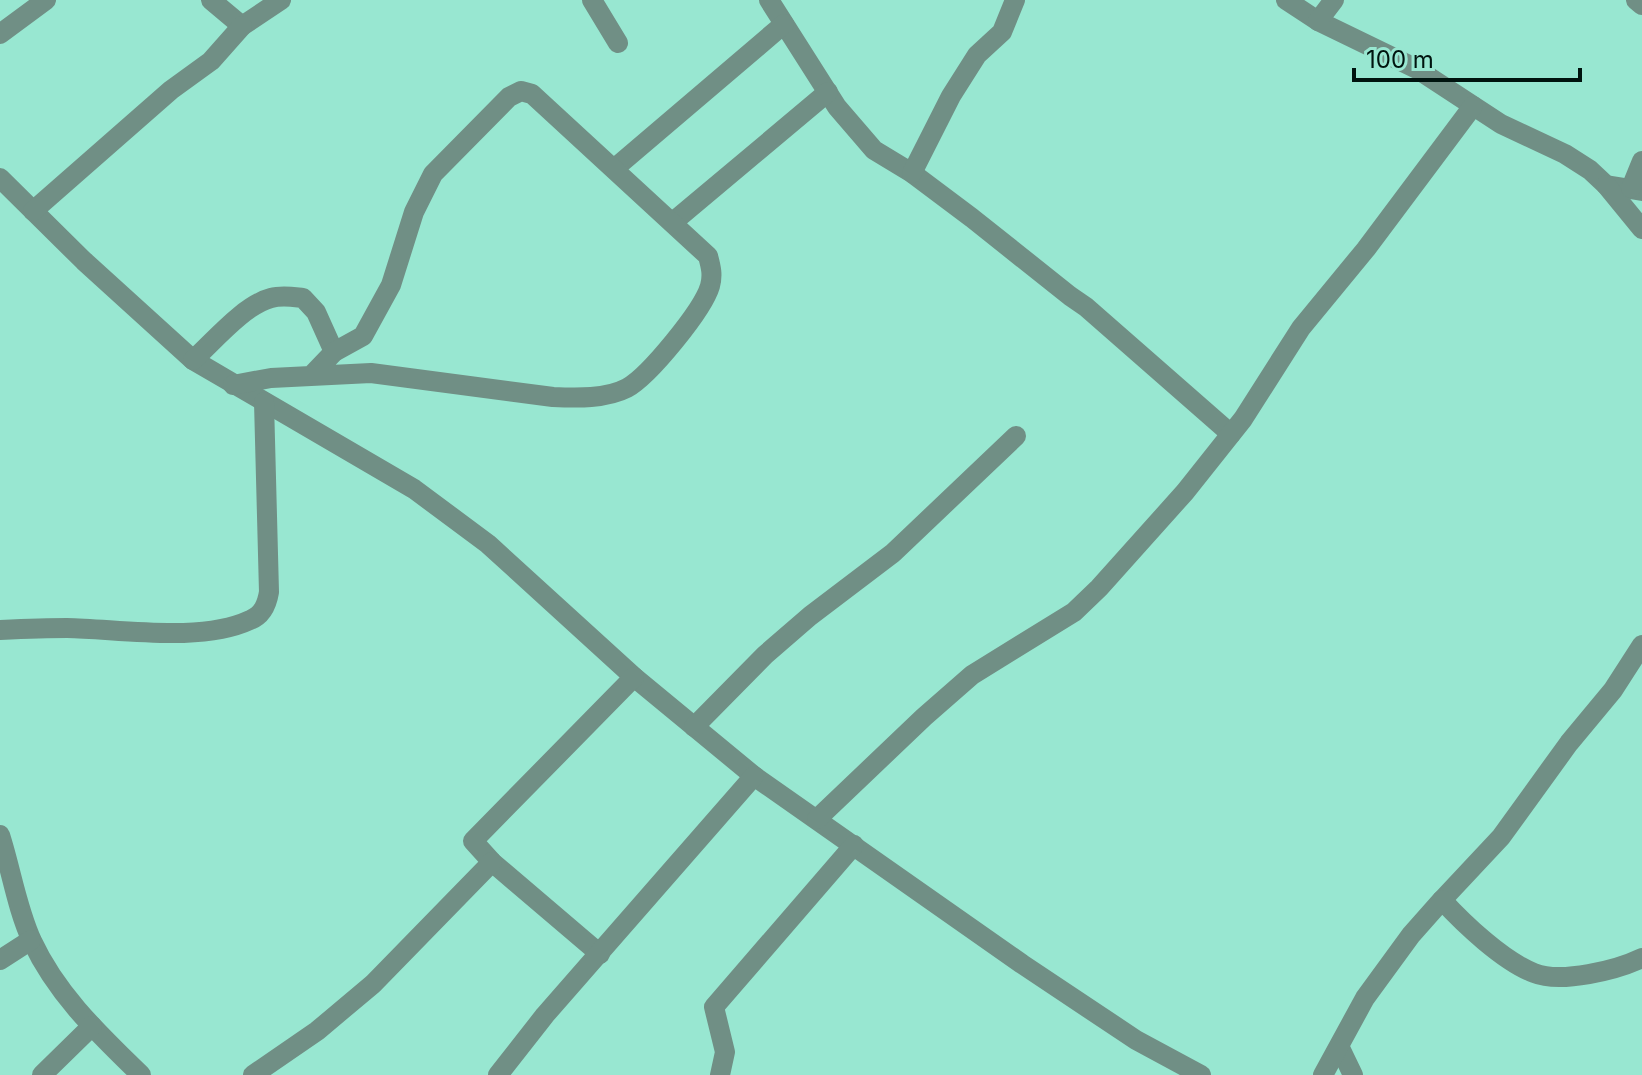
<svg xmlns="http://www.w3.org/2000/svg" width="1642" height="1075" viewBox="0 0 1642 1075" font-family="Inter,sans-serif">
  <style>
    .lines { fill: none; stroke-linecap: round; stroke-linejoin: round }
    .minor { stroke: #708f85; stroke-width: 20 }
  </style>
  <rect width="100%" height="100%" fill="#98e7d1"/>
  <g class="lines">
    <g class="minor">
      <path d="M211,0L242,26L281,0"/>
      <path d="M592,0L618,43"/>
      <path d="M769,0L837,107L874,150L912,173L972,218L1070,296L1086,307L1231,434"/>
      <path d="M1286,0L1318,21L1417,69L1501,124L1565,154L1590,170L1606,185L1642,191"/>
      <path d="M1636,0L1642,5"/>
      <path d="M1318,21L1334,0"/>
      <path d="M0,34L46,0"/>
      <path d="M615,168L784,24"/>
      <path d="M912,173L951,96L977,55L1002,32L1015,0"/>
      <path d="M0,178L84,261L193,360L414,489L488,544L634,677L754,776L1022,964L1136,1040L1201,1075"/>
      <path d="M1606,185L1642,229"/>
      <path d="M1631,188L1642,161"/>
      <path d="M33,211L171,90L211,61L242,26"/>
      <path d="M673,222L828,92"/>
      <path d="M193,360C214,341 244,305 271,298C282,295 293,297 303,298L316,312L334,352"/>
      <path d="M233,385L271,378L371,373L553,397C577,398 606,399 627,388C649,376 703,310 710,286C713,275 711,267 708,256L532,94L521,91L509,97L433,174L414,212L391,285L363,336L334,352L311,376"/>
      <path d="M0,630C22,629 45,628 67,628C120,629 201,643 250,620C263,615 267,604 269,592L264,402"/>
      <path d="M694,727L765,655L810,616L893,553L1016,436"/>
      <path d="M817,819L924,717L972,675L1074,612L1099,588L1185,492L1243,419L1301,328L1366,249L1473,106"/>
      <path d="M0,835C11,869 17,909 32,941C57,995 100,1035 141,1075"/>
      <path d="M1442,900L1501,837L1569,743L1613,690L1642,645"/>
      <path d="M600,954L492,862L473,841L634,677"/>
      <path d="M0,960L31,940"/>
      <path d="M1340,1048L1353,1075"/>
      <path d="M42,1075L92,1026"/>
      <path d="M253,1075L317,1031L373,984L492,862"/>
      <path d="M498,1075L545,1015L754,776"/>
      <path d="M720,1075L725,1052L714,1007L854,845"/>
      <path d="M1323,1075L1365,998L1411,935L1442,900C1464,924 1503,961 1534,973C1561,984 1617,970 1642,958"/>
    </g>
  </g>
  <path d="M1354 68v12h226v-12" fill="none" stroke="#00140f" stroke-width="4"/>
  <text x="1366" y="68" font-size="24" fill="#00140f" stroke="#98e7d1" stroke-width="6" paint-order="stroke">100 m</text>
</svg>
